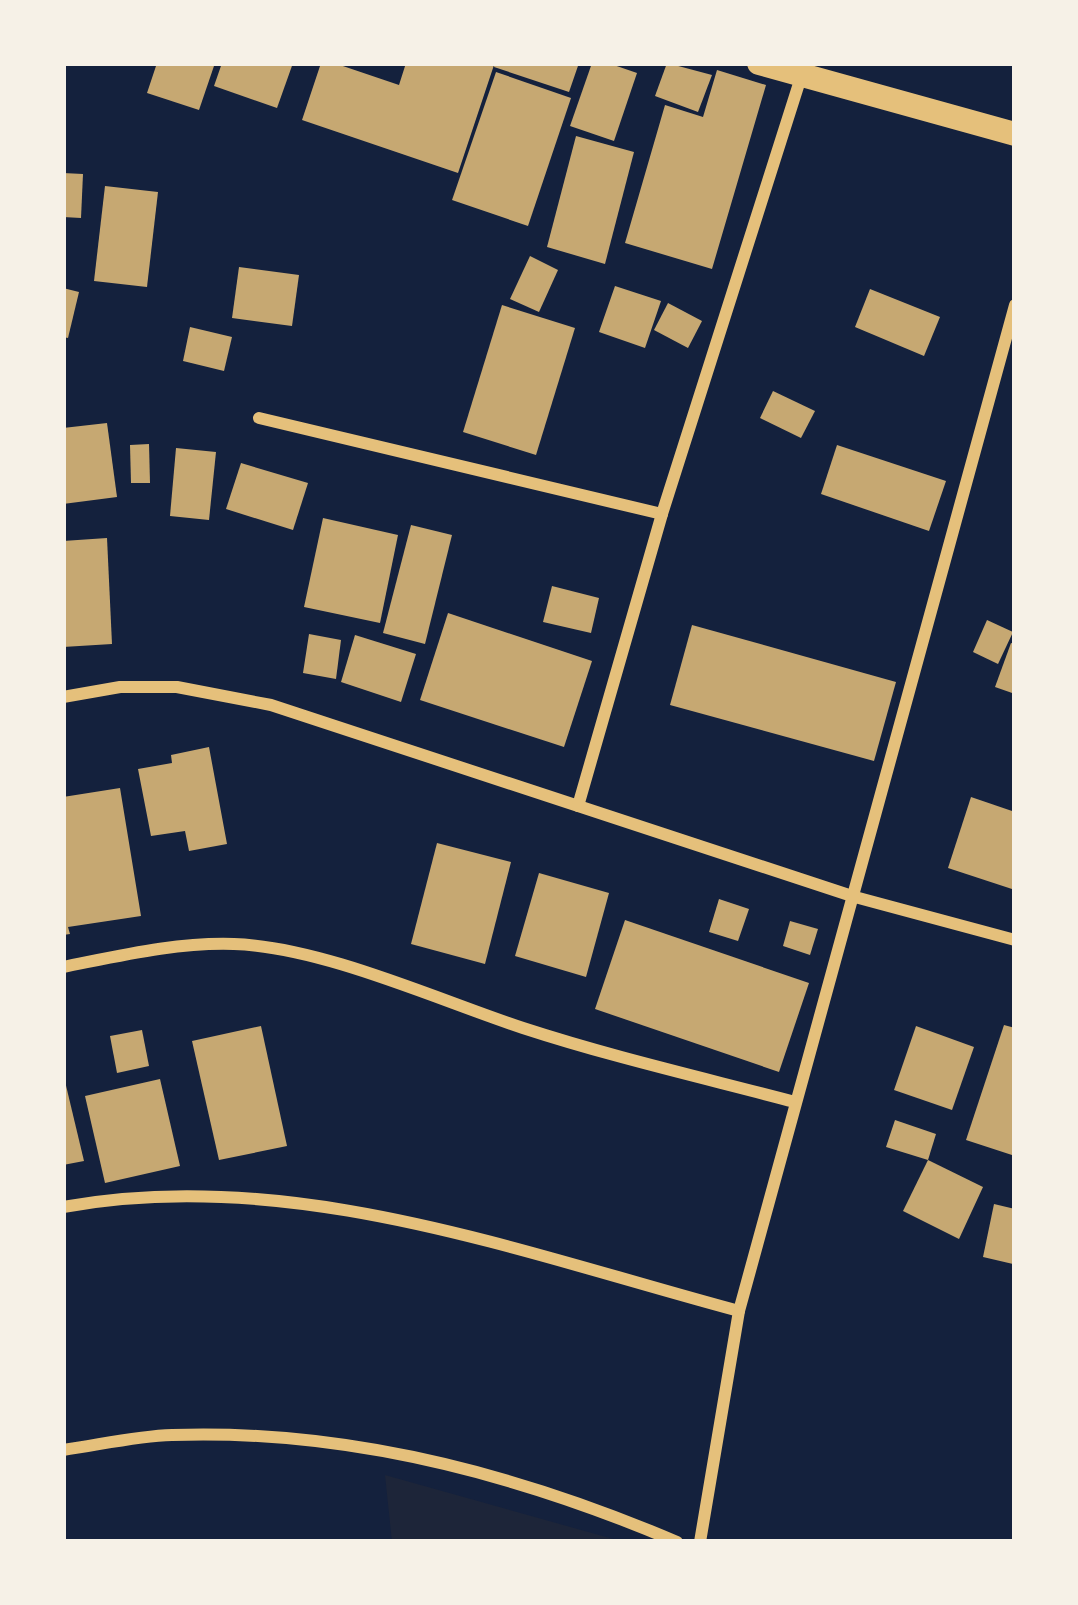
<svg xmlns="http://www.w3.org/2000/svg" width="1078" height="1605" viewBox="0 0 1078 1605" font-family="'Source Serif 4',serif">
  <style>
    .green { fill: #1d2539 }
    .building { fill: #c6a872 }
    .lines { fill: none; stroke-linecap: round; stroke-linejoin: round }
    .minor { stroke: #e5c07b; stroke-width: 12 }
    .secondary { stroke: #e5c07b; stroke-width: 24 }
  </style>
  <rect width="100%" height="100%" fill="#14213d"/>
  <path class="green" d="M385,1475L624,1542H392Z"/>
  <g class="building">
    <path d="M157,63H215L199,110L147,93Z"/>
    <path d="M222,63H293L277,108L214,86Z"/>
    <path d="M321,63H334L399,85L406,63L494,65L458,173L302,120Z"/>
    <path d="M495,63H579L569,92L494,67Z"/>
    <path d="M592,63H608L637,73L614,141L570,126Z"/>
    <path d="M667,63L712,75L698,112L655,96Z"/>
    <path d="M717,70L766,85L712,269L625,243L665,105L703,117Z"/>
    <path d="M496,72L571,98L528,226L452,200Z"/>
    <path d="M576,136L634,152L605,264L547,247Z"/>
    <path d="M63,173L83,174L81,218L63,217Z"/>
    <path d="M105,186L158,192L147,287L94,281Z"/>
    <path d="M530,256L558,270L539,312L510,299Z"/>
    <path d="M239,267L299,275L292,326L232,318Z"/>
    <path d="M615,286L661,301L645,348L599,332Z"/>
    <path d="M63,288L79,292L68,338L63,337Z"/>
    <path d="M870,289L940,317L924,356L855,327Z"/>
    <path d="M668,303L702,321L688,348L654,330Z"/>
    <path d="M502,305L575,328L536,455L463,432Z"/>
    <path d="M190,327L232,337L224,371L183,361Z"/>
    <path d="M773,391L815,411L801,438L760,418Z"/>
    <path d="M107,423L117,497L63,504V428Z"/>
    <path d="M149,444L150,483H131L130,445Z"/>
    <path d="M837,445L946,481L929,531L821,494Z"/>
    <path d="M176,448L216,452L209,520L170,516Z"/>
    <path d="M241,463L308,483L293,530L226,509Z"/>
    <path d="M323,518L398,535L380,623L304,607Z"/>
    <path d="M411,525L452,535L425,644L383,633Z"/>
    <path d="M107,538L112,644L63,647V541Z"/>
    <path d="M552,586L599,598L591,633L543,622Z"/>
    <path d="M448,613L592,661L564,747L420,700Z"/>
    <path d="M987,620L1013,632L998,664L973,652Z"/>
    <path d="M692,625L896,682L874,761L670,705Z"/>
    <path d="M309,634L341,640L336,679L303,673Z"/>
    <path d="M355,635L416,654L401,702L341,682Z"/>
    <path d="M1011,643L1015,644V694L995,687Z"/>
    <path d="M209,747L227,844L189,851L185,831L151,836L138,769L172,763L171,755Z"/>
    <path d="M120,788L141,916L68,927L70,934L63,935V797Z"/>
    <path d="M971,797L1015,812V890L948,868Z"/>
    <path d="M437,843L511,862L485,964L411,944Z"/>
    <path d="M539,873L609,893L586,977L515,956Z"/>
    <path d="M719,899L749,909L738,941L709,932Z"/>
    <path d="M625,920L809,983L779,1072L595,1009Z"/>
    <path d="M790,921L818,929L810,955L783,946Z"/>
    <path d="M1004,1025L1015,1028V1156L966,1140Z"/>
    <path d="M261,1026L287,1146L219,1160L192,1041Z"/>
    <path d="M916,1026L974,1047L952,1110L894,1090Z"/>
    <path d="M142,1030L149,1066L117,1073L110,1036Z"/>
    <path d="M63,1073L84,1161L63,1165Z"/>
    <path d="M160,1079L180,1166L105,1183L85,1096Z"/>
    <path d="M895,1120L936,1134L928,1160L886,1147Z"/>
    <path d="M928,1160L983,1187L959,1239L903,1211Z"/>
    <path d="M994,1204L1015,1209L1013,1264L983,1257Z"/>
  </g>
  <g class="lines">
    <g class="minor">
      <path d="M259,418L662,514"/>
      <path d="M63,697L120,687H177L271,705L855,897L1015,940"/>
      <path d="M578,806L662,514L802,74"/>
      <path d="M63,967C119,956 177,942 234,944C323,947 438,1000 523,1028C612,1057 704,1078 795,1102"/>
      <path d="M63,1207C290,1165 522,1253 739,1311"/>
      <path d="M63,1450C99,1445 136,1436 172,1435C345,1429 518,1474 677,1542"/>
      <path d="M700,1542L739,1311L1015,305"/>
    </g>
    <path class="secondary" d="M759,63L1015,134"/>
  </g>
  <rect width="1078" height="1605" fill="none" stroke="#f6f1e7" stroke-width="132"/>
</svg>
